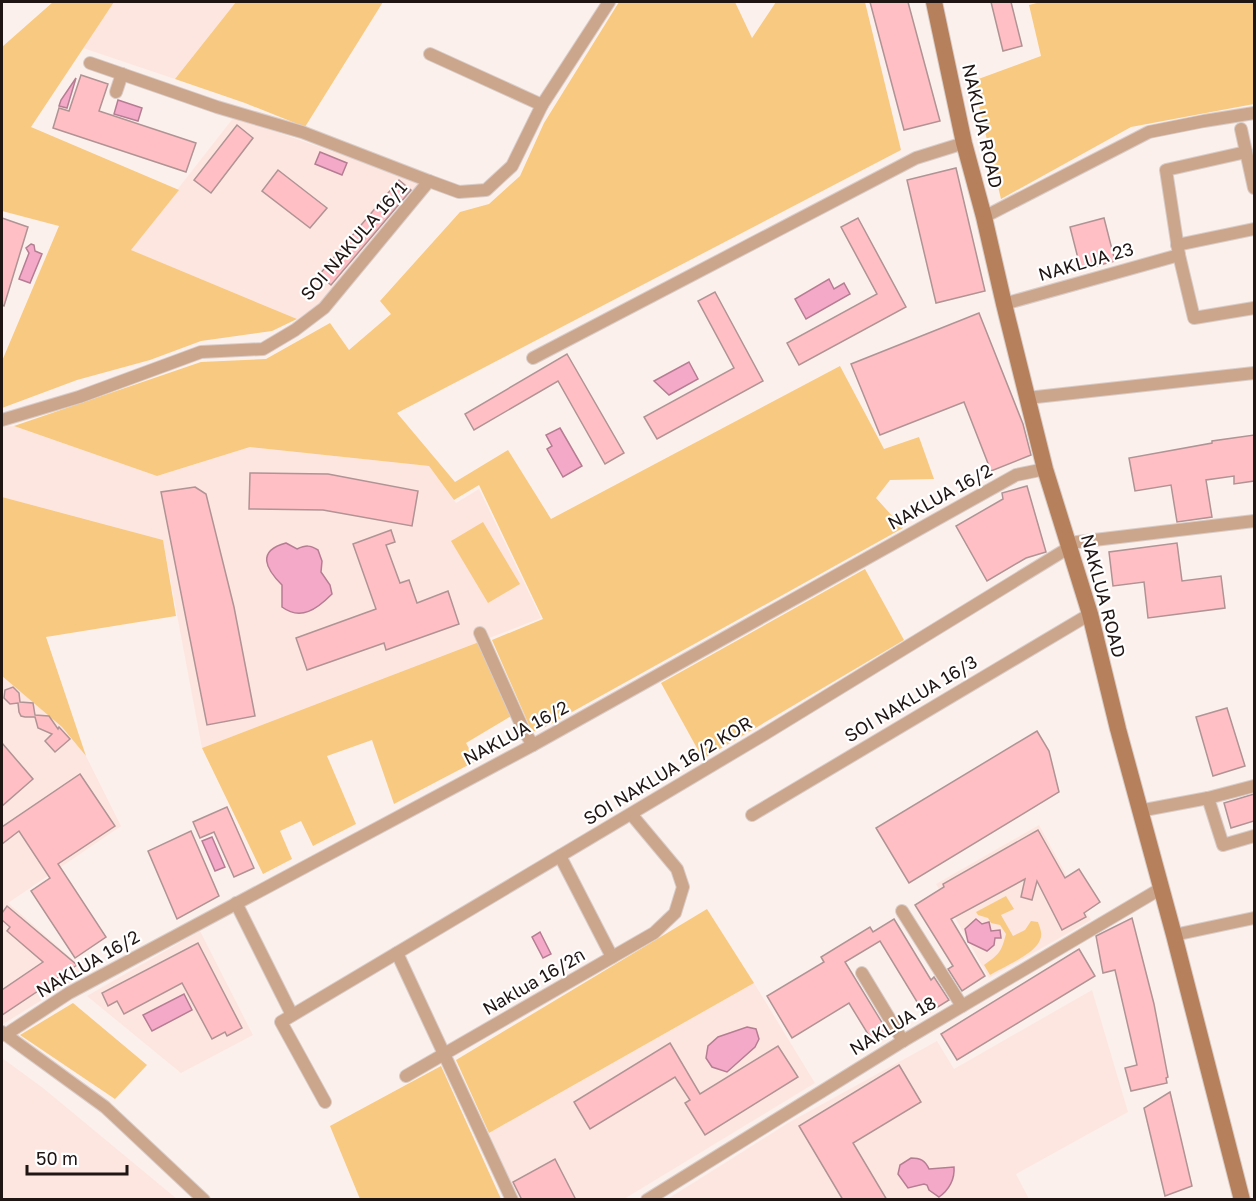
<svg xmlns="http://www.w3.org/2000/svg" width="1256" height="1201" viewBox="0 0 1256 1201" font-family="'Golos Text',Sarabun,sans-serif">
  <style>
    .built { fill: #fde6e0 }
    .green { fill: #f8c980 }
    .water { fill: #f5a9c9; stroke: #b57d92; stroke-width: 1.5 }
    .building { fill: #ffbfc4; stroke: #b09394; stroke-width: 1.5 }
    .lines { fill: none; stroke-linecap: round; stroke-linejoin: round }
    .street-casing { stroke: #d9cdc9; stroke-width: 14 }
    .secondary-casing { stroke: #d9cdc9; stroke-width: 18 }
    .street { stroke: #cba68d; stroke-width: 12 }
    .secondary { stroke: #b5805b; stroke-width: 16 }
    .labels { text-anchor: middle; stroke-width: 4.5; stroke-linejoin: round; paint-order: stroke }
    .street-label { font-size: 18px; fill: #1f1513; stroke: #fff }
  </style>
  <rect width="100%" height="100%" fill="#fcf0ec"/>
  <g class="built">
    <path d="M114,2H236L175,79L83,48Z"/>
    <path d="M234,117L422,183L320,305L297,319L130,250Z"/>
    <path d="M14,426L157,476L250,447L429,466L456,503L479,489L541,618L202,748L163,540L2,497V427Z"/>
    <path d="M2,676L62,727L86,756L121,826L8,903L87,972L3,1024Z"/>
    <path d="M1039,825L1091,920L989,978L936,884Z"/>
    <path d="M200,931L253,1035L181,1073L87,996Z"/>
    <path d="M754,983L815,1083L624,1199H518L489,1133Z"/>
    <path d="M1092,990L1128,1112L1016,1174L1029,1199L666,1200L788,1123L937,1041L954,1069Z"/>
    <path d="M2,1058L43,1088L177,1199H2Z"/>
  </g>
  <g class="green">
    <path d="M53,2H114L31,127L179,190L131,250L297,319L272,331L201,341L150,360L77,380L2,408V361L59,226L2,211V47Z"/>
    <path d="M236,2H383L305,127L245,103L175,79Z"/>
    <path d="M619,2H735L752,38L776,2H865L901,150L397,413L455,482L508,450L551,519L840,366L884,449L919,437L934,479L890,480L876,498L903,528L545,727L532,732L492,640L543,619L479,485L454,500L429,466L250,447L157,476L14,426L201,362L266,359L330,323L349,350L391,314L380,301L460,212L489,204L520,176L544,123Z"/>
    <path d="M1041,2H1254V104L1131,127L1001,199L973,81L1041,56L1029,5Z"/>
    <path d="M2,497L163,540L176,616L46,637L86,756L62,727L2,676Z"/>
    <path d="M483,522L520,584L488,603L451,541Z"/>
    <path d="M865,569L904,640L703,759L661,683Z"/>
    <path d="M479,642L513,715L466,743L476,761L394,804L372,740L327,756L356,824L313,846L301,821L280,831L292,859L263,874L202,748Z"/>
    <path d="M1006,896L1014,909L1001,915L1013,936L1025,930L1031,921L1038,922C1040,928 1043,934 1040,940C1035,954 1003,967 990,975L984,965C999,954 1001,953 1006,934L1000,925L991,923L988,918L978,915L976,912Z"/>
    <path d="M707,909L754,983L489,1133L456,1060Z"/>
    <path d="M73,1003L147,1065L115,1099L20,1035Z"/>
    <path d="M441,1066L501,1199H360L330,1126Z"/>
  </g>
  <g class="water">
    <path d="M76,78L67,108L59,106L61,100Z"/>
    <path d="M118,100L142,108L138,121L114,114Z"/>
    <path d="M320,152L347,163L342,175L315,164Z"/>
    <path d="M31,244L34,245L35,251L42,254L30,283L19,279L29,253L26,248Z"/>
    <path d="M829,279L834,289L844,283L850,294L806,319L795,299Z"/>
    <path d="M689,362L698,379L669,395L654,381Z"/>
    <path d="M560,428L582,466L563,477L547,449L552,446L546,435Z"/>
    <path d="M286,543L297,549C306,545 310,545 318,550L322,561L321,572L330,585L332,594C317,609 301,621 282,607V585C266,569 256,551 286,543Z"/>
    <path d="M212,837L225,867L215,871L202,841Z"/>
    <path d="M976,919L982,924L989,922L991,931L1000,930L1001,938H995L994,945L987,951L968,942L965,929Z"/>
    <path d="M540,932L551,954L543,958L532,937Z"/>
    <path d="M184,994L192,1010L152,1031L143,1015Z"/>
    <path d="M747,1027L756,1029L759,1039L755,1047L727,1072L712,1067L706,1058L708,1046L718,1037Z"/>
    <path d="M911,1158C920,1158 925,1160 929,1169L954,1167C955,1179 949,1190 939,1197L929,1190L927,1185L924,1184L908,1188L898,1174L900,1165Z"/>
  </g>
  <g class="building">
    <path d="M870,2H908L940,121L904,130Z"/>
    <path d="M991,2H1011L1022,46L1003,51Z"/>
    <path d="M81,75L108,84L99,111L196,143L186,172L53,128L59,108L69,111Z"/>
    <path d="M237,125L253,138L211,193L194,180Z"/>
    <path d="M956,168L985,291L936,303L907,180Z"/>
    <path d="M278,170L327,208L310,228L262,191Z"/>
    <path d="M399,180L411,190L331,285L319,275Z"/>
    <path d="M2,218L28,227L4,306L2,305Z"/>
    <path d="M858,218L906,307L799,365L787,343L877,294L841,227Z"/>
    <path d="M1104,218L1115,261L1081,270L1070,227Z"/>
    <path d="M715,292L763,381L657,439L644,417L734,368L698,301Z"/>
    <path d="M979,313L1023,424L1031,455L991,471L964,402L880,435L851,364Z"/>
    <path d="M567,354L624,453L605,464L558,381L474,430L465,414Z"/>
    <path d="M1254,435V481L1234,484V476L1206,480L1212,517L1177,522L1171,485L1135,491L1129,458L1212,443V441Z"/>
    <path d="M250,473L328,474L418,491L412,526L323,510L249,509Z"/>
    <path d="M1027,486L1046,552L1026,558L987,581L956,526L1003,499L1002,493Z"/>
    <path d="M195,487L206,494L234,607L255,716L207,725L161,492Z"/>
    <path d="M391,530L395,542L386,545L400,583L409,580L417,603L448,591L459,624L386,650L384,643L307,670L296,638L376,609L353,544Z"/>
    <path d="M1177,543L1182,581L1221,576L1225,608L1148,618L1144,582L1113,586L1109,552Z"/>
    <path d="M13,687L19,693L20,702L33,703L35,715L49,716L58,729L59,727L70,739L55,752L45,741L52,734L38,728L35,717H25L21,716L19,712L18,703L10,704L4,698L5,690Z"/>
    <path d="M1227,708L1245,766L1213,776L1196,717Z"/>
    <path d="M1037,731L1049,751L1059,792L909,883L876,828Z"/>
    <path d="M2,743L33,779L2,806Z"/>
    <path d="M80,774L115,826L58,864L106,937L75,958L31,891L50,878L19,831L2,844V827Z"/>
    <path d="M1254,794V821L1231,828L1224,803Z"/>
    <path d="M227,807L254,868L234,877L214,832L200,838L193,822Z"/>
    <path d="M1038,830L1065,878L1079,869L1100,902L1084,913L1086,917L1062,930L1037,881L1032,900L1021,897L1025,879L951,919L985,976L962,991L948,969L953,966L915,905L944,887L943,884Z"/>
    <path d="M191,831L219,896L177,919L148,851Z"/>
    <path d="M7,906L77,965L2,1015V990L43,962L7,931L10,927L2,920V913Z"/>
    <path d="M1132,918L1154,1004L1168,1077L1166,1078L1167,1083L1131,1091L1125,1068L1137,1065L1115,970L1103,973L1096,936Z"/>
    <path d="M894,919L931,980L934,977L949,1000L925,1015L880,941L845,962L889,1034L874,1044L849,1003L792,1038L767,996L824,962L821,957L870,927L873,932Z"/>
    <path d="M198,943L242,1028L227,1036L225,1032L212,1039L182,983L124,1014L117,1001L108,1006L102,993Z"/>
    <path d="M1079,949L1095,976L957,1060L941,1034Z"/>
    <path d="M670,1043L700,1094L778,1046L798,1077L705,1135L685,1103L690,1100L675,1077L590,1129L574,1102Z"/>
    <path d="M899,1065L921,1102L853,1143L887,1200H843L799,1126Z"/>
    <path d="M1170,1092L1192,1186L1165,1196L1144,1108Z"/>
    <path d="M555,1159L576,1200H522L513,1182Z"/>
  </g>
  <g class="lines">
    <g class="street-casing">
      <g id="street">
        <path d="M430,54L542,105"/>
        <path d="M90,63L217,107L302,132L429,181"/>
        <path d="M116,92L122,74"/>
        <path d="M1241,129L1254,188"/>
        <path d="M1246,152L1166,170L1179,255L1194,318L1254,308"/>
        <path d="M984,217L1149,132L1204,121L1254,113"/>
        <path d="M1177,245L1254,229"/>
        <path d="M1004,304L1179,255"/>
        <path d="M533,358L916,158L964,143"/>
        <path d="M1027,398L1254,373"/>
        <path d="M2,420L79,397L201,352L263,349L295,330L324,308L429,181L459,192L486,190L512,166L542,105L609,2"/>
        <path d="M1069,543L1254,521"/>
        <path d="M480,633L524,731L533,745"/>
        <path d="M1208,798L1223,845L1254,836"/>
        <path d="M1139,811L1208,798L1254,786"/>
        <path d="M752,815L1090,614"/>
        <path d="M560,856L612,957"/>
        <path d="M236,903L292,1015"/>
        <path d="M902,911L962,1006"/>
        <path d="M1174,935L1254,918"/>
        <path d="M397,953L512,1200"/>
        <path d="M862,973L903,1041"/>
        <path d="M2,1032L105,1107L204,1200"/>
        <path d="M5,1035L69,993L533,745L1016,475L1045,469"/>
        <path d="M406,1076L654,933L675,913L683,887L677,869L631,814"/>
        <path d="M325,1102L281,1022L763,735L1070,547"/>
        <path d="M647,1200L903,1041L1160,889"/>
      </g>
    </g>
    <g class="secondary-casing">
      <path id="secondary" d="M934,2L964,143L984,217L1004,304L1045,469L1090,614L1118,729L1174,935L1242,1200"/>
    </g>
    <use href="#street" class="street"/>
    <use href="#secondary" class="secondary"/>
  </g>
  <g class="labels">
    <g class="street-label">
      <text transform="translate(982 126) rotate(77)" y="6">NAKLUA ROAD</text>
      <text transform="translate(354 241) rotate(-49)" y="6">SOI NAKULA 16/1</text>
      <text transform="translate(1086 262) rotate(-16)" y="6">NAKLUA 23</text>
      <text transform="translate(940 497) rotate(-29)" y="6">NAKLUA 16/2</text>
      <text transform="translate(1103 596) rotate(75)" y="6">NAKLUA ROAD</text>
      <text transform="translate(911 699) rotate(-31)" y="6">SOI NAKLUA 16/3</text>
      <text transform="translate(516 733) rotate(-28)" y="6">NAKLUA 16/2</text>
      <text transform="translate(668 771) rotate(-31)" y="6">SOI NAKLUA 16/2 KOR</text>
      <text transform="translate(88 964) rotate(-30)" y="6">NAKLUA 16/2</text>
      <text transform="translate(534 982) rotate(-30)" y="6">Naklua 16/2ก</text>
      <text transform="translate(893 1026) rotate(-31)" y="6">NAKLUA 18</text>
    </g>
  </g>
  <rect width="1256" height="1201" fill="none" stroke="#1f1513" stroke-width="6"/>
  <path d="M27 1165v9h100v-9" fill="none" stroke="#1f1513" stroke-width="3"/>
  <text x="36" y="1165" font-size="18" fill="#1f1513" stroke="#ffffff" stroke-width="4.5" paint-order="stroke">50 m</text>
</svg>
